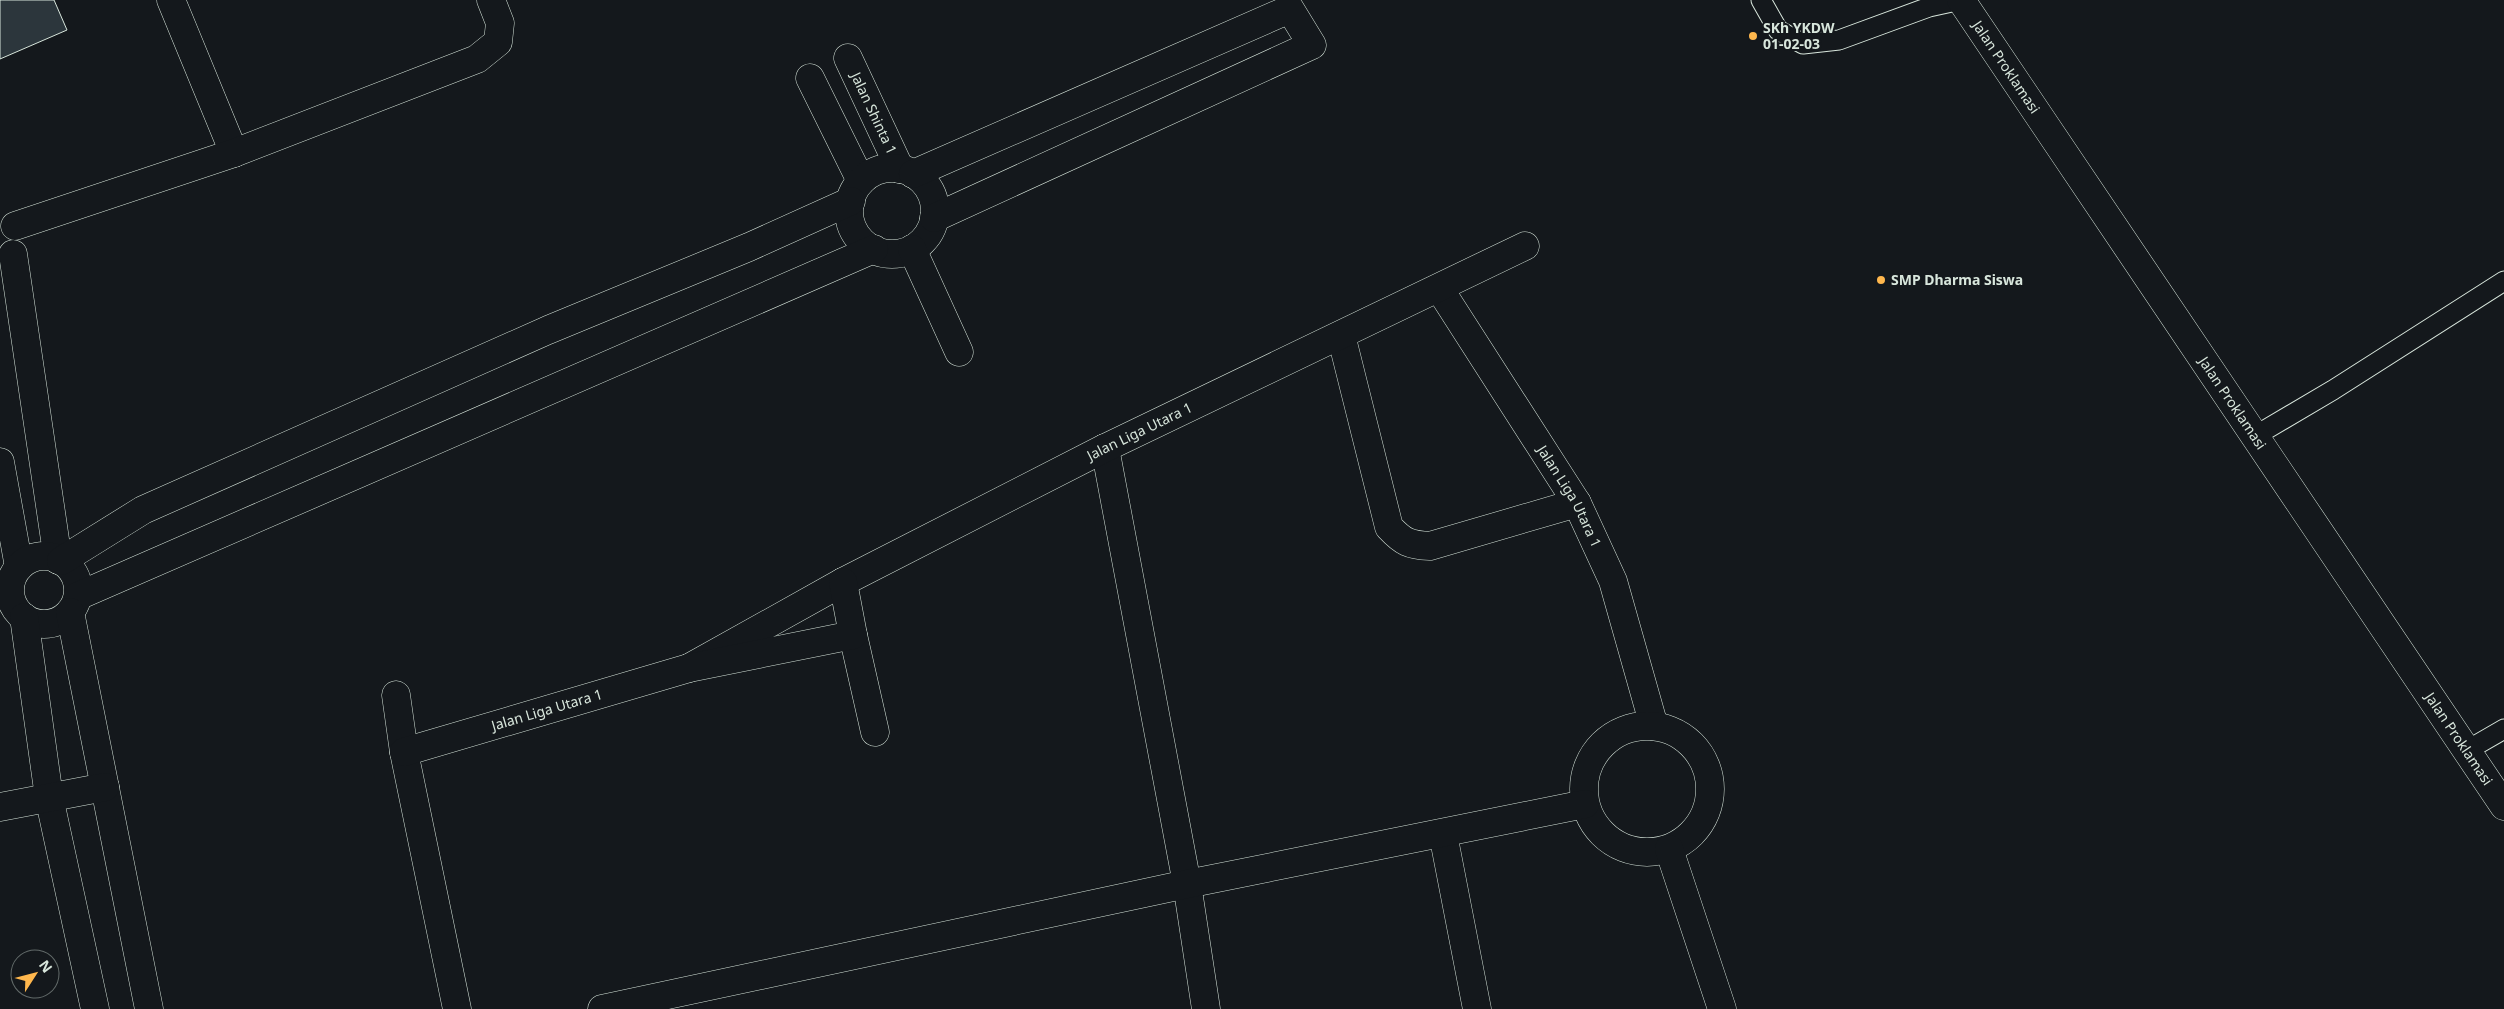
<svg xmlns="http://www.w3.org/2000/svg" width="2504" height="1009" viewBox="0 0 2504 1009" font-family="'Noto Sans',sans-serif">
  <style>
    .building { fill: #2c363c; stroke: #d8e6dc }
    .lines { fill: none; stroke-linecap: round; stroke-linejoin: round }
    .lane-casing { stroke: #d8e6dc; stroke-width: 21 }
    .street-casing { stroke: #d8e6dc; stroke-width: 29 }
    .primary-casing { stroke: #d8e6dc; stroke-width: 29 }
    .lane { stroke: #14181c; stroke-width: 19 }
    .street { stroke: #14181c; stroke-width: 28 }
    .primary { stroke: #14181c; stroke-width: 28 }
    .poi-dot { fill: #ffb74d; stroke: #14181c; stroke-width: 2 }
    .labels { text-anchor: middle; stroke-width: 4; stroke-linejoin: round; paint-order: stroke }
    .poi-label { font-size: 14px; font-weight: bold; fill: #d8e6dc; stroke: #14181c; text-anchor: start }
    .street-label { font-size: 14px; fill: #d8e6dc; stroke: #14181c }
  </style>
  <rect width="100%" height="100%" fill="#14181c"/>
  <path class="building" d="M0,0H54L67,30L0,59Z"/>
  <g class="lines">
    <g class="lane-casing">
      <g id="lane">
        <path d="M1761,0L1778,30L1803,44L1839,40L1929,7L1961,0"/>
        <path d="M2255,436L2333,390L2504,281"/>
        <path d="M2466,751L2504,729"/>
      </g>
    </g>
    <g class="street-casing">
      <g id="street">
        <path d="M171,0L234,153"/>
        <path id="s1" d="M848,58L900,169"/>
        <path d="M810,78L861,181"/>
        <circle cx="892" cy="211" r="43"/>
        <path d="M913,174L1290,9L1312,45L934,218"/>
        <path d="M15,226L234,153L477,59L498,42L500,23L491,0"/>
        <path d="M912,249L959,352"/>
        <path d="M13,254L58,560"/>
        <path id="s2" d="M1439,288L1577,503L1613,581L1654,726"/>
        <path d="M1341,335L1389,527C1403,542 1409,545 1430,546L1577,503"/>
        <path d="M1105,448L1187,884L1206,1009"/>
        <path d="M0,462L19,567"/>
        <circle cx="44" cy="590" r="34"/>
        <path d="M61,561L143,510L548,330L749,247L851,201"/>
        <path d="M78,596L874,249"/>
        <path d="M70,612L149,1009"/>
        <path d="M24,617L49,797L95,1009"/>
        <path d="M853,635L875,732"/>
        <path id="s3" d="M689,668L843,582L1105,448L1525,246"/>
        <path d="M396,695L404,752L457,1009"/>
        <circle cx="1647" cy="789" r="63"/>
        <path id="s4" d="M404,752L689,668L853,635L843,582"/>
        <path d="M0,807L105,787"/>
        <path d="M1443,834L1477,1009"/>
        <path d="M1669,849L1722,1009"/>
        <path d="M602,1009L1187,884L1585,804"/>
      </g>
    </g>
    <g class="primary-casing">
      <g id="primary">
        <path id="s5" d="M1961,0L2504,806"/>
      </g>
    </g>
    <use href="#lane" class="lane"/>
    <use href="#street" class="street"/>
    <use href="#primary" class="primary"/>
  </g>
  <g class="poi-dot">
    <circle cx="1753" cy="36" r="5"/>
    <circle cx="1881" cy="280" r="5"/>
  </g>
  <g class="labels">
    <g class="poi-label">
      <text x="1763" y="33">SKh YKDW<tspan x="1763" dy="16">01-02-03</tspan></text>
      <text x="1891" y="285">SMP Dharma Siswa</text>
    </g>
    <g class="street-label">
      <text dy="5" stroke="none"><textPath href="#s5" startOffset="81">Jalan Proklamasi</textPath></text>
      <text dy="5" stroke="none"><textPath href="#s1" startOffset="61">Jalan Shinta 1</textPath></text>
      <text dy="5" stroke="none"><textPath href="#s5" startOffset="486">Jalan Proklamasi</textPath></text>
      <text dy="5" stroke="none"><textPath href="#s3" startOffset="509">Jalan Liga Utara 1</textPath></text>
      <text dy="5" stroke="none"><textPath href="#s2" startOffset="246">Jalan Liga Utara 1</textPath></text>
      <text dy="5" stroke="none"><textPath href="#s4" startOffset="149">Jalan Liga Utara 1</textPath></text>
      <text dy="5" stroke="none"><textPath href="#s5" startOffset="891">Jalan Proklamasi</textPath></text>
    </g>
  </g>
  <g transform="translate(35 974) rotate(54)"><circle r="24" fill="#14181c" stroke="#626a69"/>
  <path d="M0-4L9 19L0 12L-9 19Z" fill="#ffb74d"/>
  <text y="-8" font-size="14" font-weight="bold" text-anchor="middle" fill="#d8e6dc">N</text>
  </g>
</svg>
